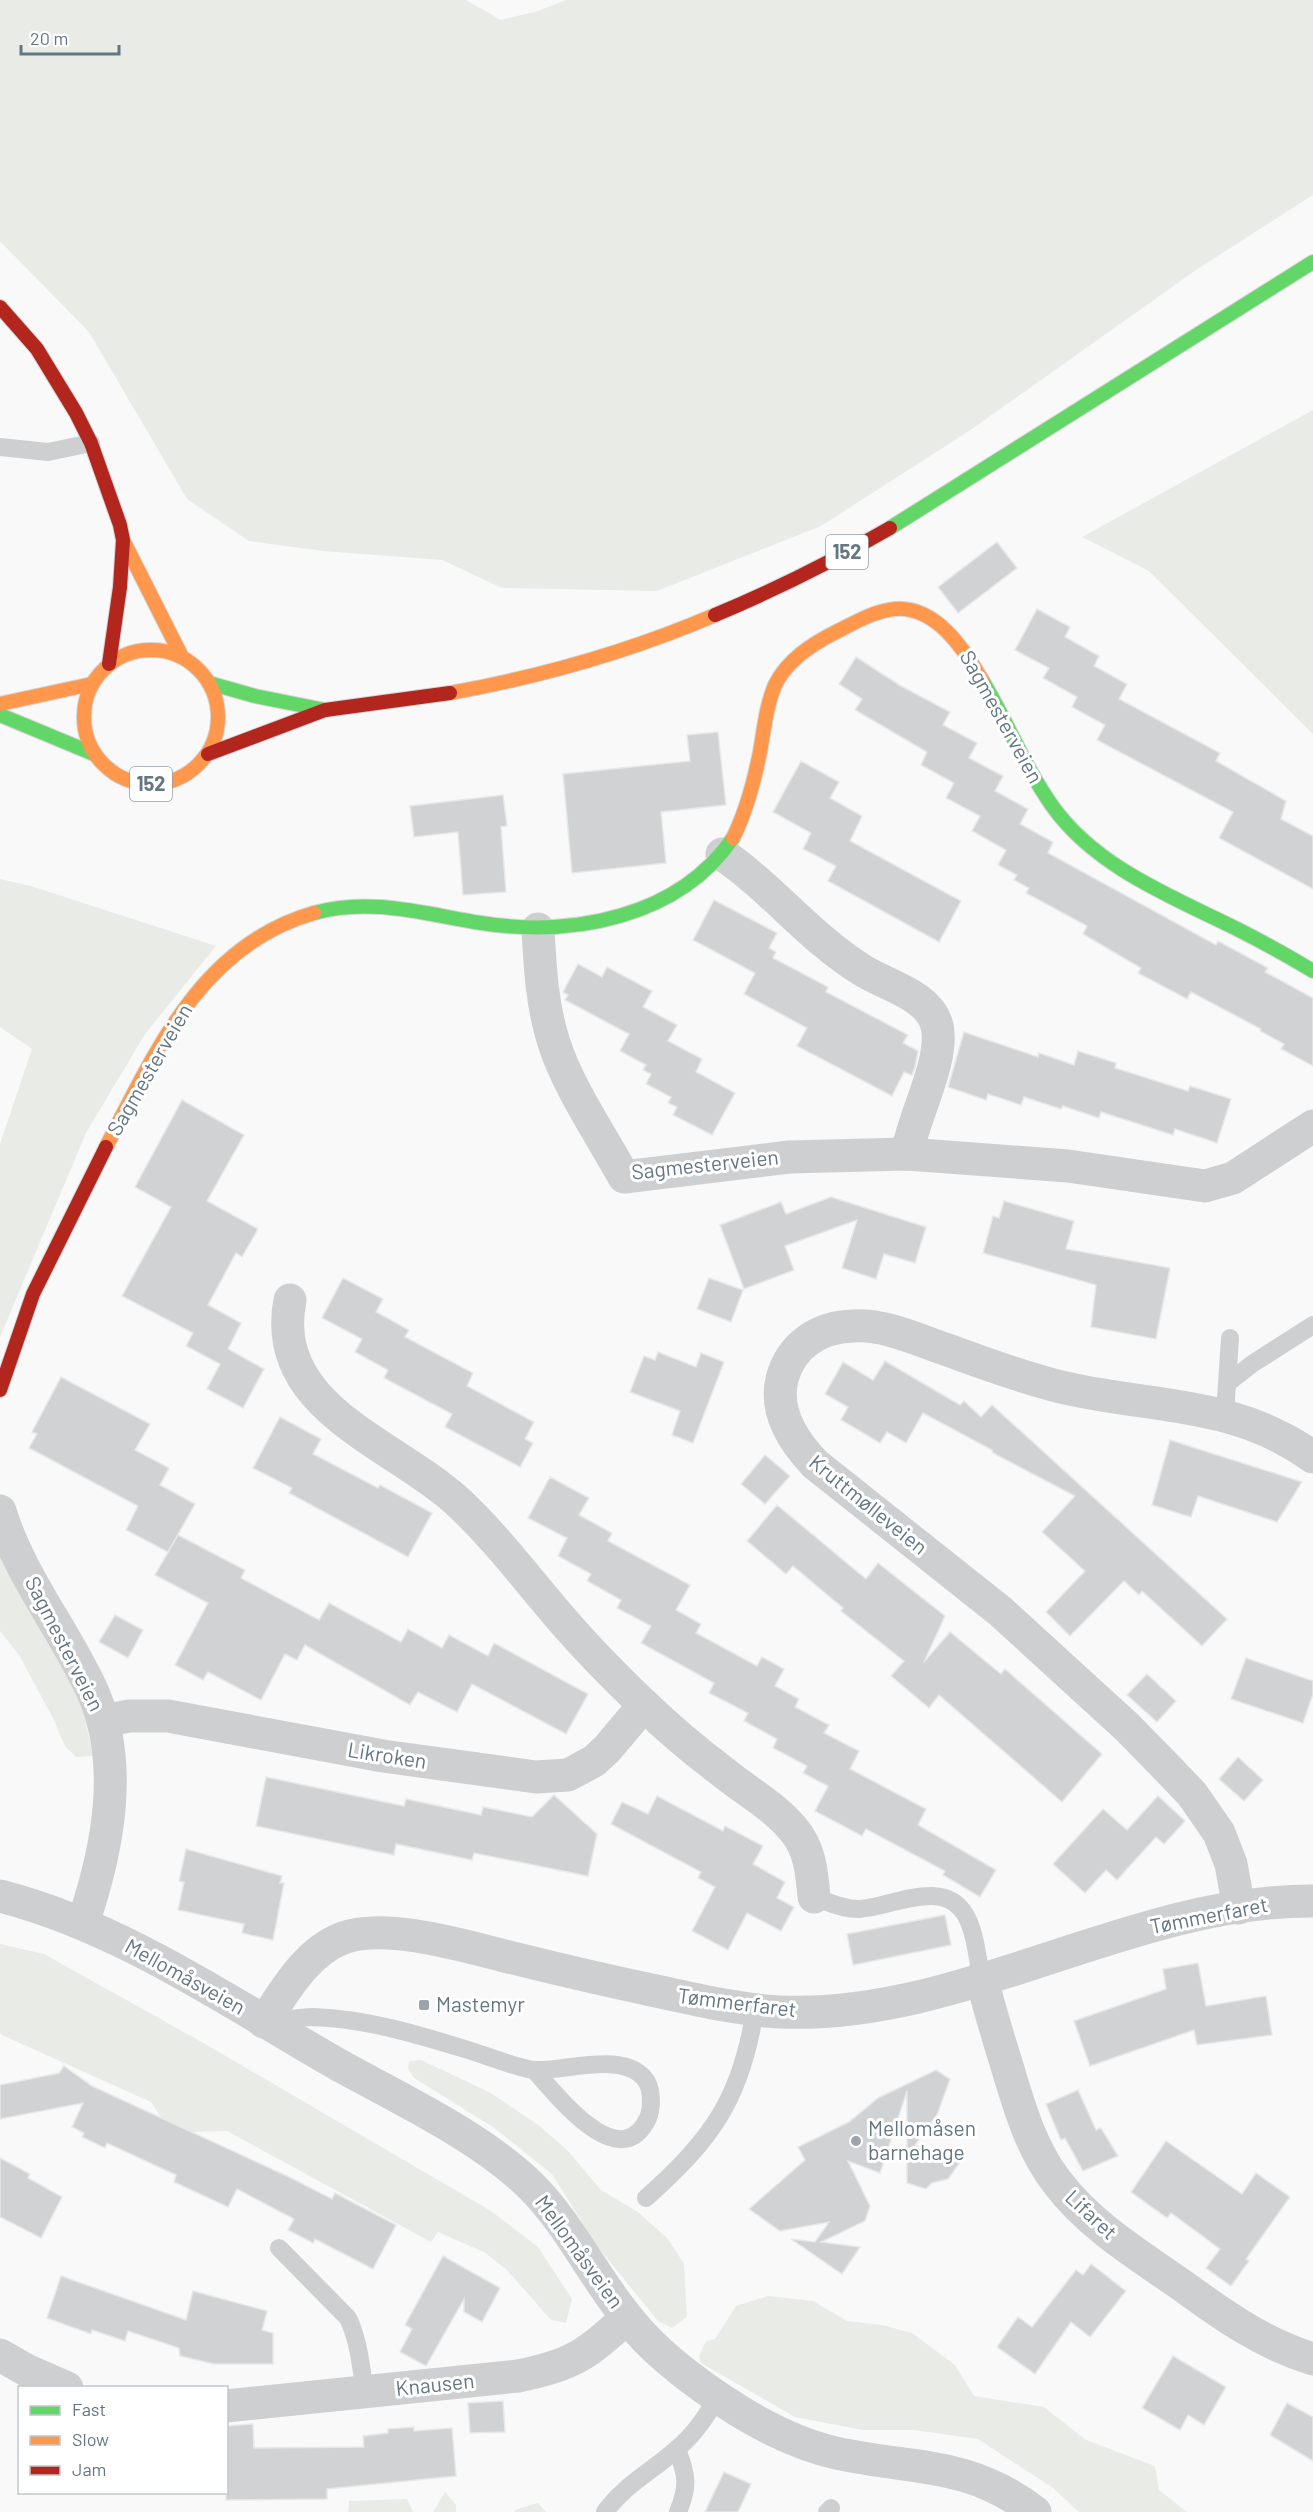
<svg xmlns="http://www.w3.org/2000/svg" width="1313" height="2512" viewBox="0 0 1313 2512" font-family="Barlow,sans-serif">
  <style>
    .green { fill: #e8ebe6 }
    .building { fill: #d0d2d3; stroke: #e8e8e8; stroke-width: 1.5 }
    .lines { fill: none; stroke-linecap: round; stroke-linejoin: round }
    .fast-casing { stroke: #d5d6d7; stroke-width: 16 }
    .slow-casing { stroke: #d5d6d7; stroke-width: 16 }
    .jam-casing { stroke: #d5d6d7; stroke-width: 16 }
    .lane { stroke: #cecfd0; stroke-width: 18 }
    .street { stroke: #cecfd0; stroke-width: 33 }
    .fast { stroke: #63d668; stroke-width: 14 }
    .slow { stroke: #ff974d; stroke-width: 14 }
    .jam { stroke: #b3261e; stroke-width: 14 }
    .poi-dot { fill: #99a4ac; stroke: #fff; stroke-width: 2 }
    .labels { text-anchor: middle; stroke-width: 6; stroke-linejoin: round; paint-order: stroke }
    .shield { fill: #fff; stroke: #939fa8; stroke-width: 1.5 }
    .shield-label { font-size: 20px; font-weight: bold; fill: #657683 }
    .street-label { font-size: 21px; fill: #657683; stroke: #fff }
    .poi-label { font-size: 21px; fill: #657683; stroke: #fff; text-anchor: start }
  </style>
  <rect width="100%" height="100%" fill="#f9f9f9"/>
  <g class="green">
    <path d="M0,0H466L501,20L538,11L566,0H1313V195L1196,270L969,431L821,526L657,591L502,588L442,560L323,551L249,541L187,499L89,332L0,241Z"/>
    <path d="M1313,410V734L1149,571L1082,537Z"/>
    <path d="M0,879L31,886L216,946L145,1034L86,1133L0,1337V1144L32,1049L0,1027Z"/>
    <path d="M0,1547L81,1701L93,1756L76,1757L65,1746L53,1718L19,1655L0,1631Z"/>
    <path d="M0,1944L44,1954L207,2045L491,2211L538,2247L572,2299L566,2323L551,2320L507,2270L484,2252L438,2232L431,2242L227,2131L182,2132L165,2123L151,2102L2,2035L0,2033Z"/>
    <path d="M421,2060L491,2093L541,2127L569,2152L601,2190L638,2212L668,2239L684,2264L687,2317L672,2328L658,2321L597,2246L552,2174L493,2127L414,2078L408,2069L409,2061Z"/>
    <path d="M768,2296L813,2301L847,2321L882,2325L912,2333L955,2365L974,2396L1044,2407L1086,2440L1155,2466L1159,2490L1187,2512H1079L1053,2488L978,2439L914,2430H863L795,2417L701,2363L699,2356L706,2341L715,2339L736,2306Z"/>
    <path d="M445,2492L456,2505V2512H433Z"/>
    <path d="M407,2499L413,2512H348L349,2501Z"/>
    <path d="M538,2503L546,2512H514L515,2510Z"/>
  </g>
  <g class="building">
    <path d="M997,542L1017,568L958,613L938,587Z"/>
    <path d="M1037,609L1070,627L1065,637L1099,656L1094,666L1127,684L1119,699L1220,753L1216,761L1286,801L1281,819L1313,836V889L1219,838L1233,812L1097,740L1105,725L1072,707L1077,697L1043,678L1049,668L1015,650Z"/>
    <path d="M856,657L901,686L950,712L943,725L977,743L969,758L1003,776L995,791L1028,809L1020,824L1053,842L1048,853L1216,945L1218,941L1268,968L1265,972L1313,998V1066L1281,1049L1284,1044L1260,1031L1261,1029L1191,992L1187,999L1138,973L1141,968L1083,934L1087,926L1026,893L1029,888L1014,880L1017,875L998,865L1006,850L972,831L980,816L946,798L954,783L921,765L927,752L855,710L862,699L839,684Z"/>
    <path d="M718,732L726,805L661,812L666,863L572,873L563,774L690,761L687,735Z"/>
    <path d="M801,761L839,782L830,798L862,816L850,841L961,901L939,942L828,881L836,866L803,849L811,833L773,812Z"/>
    <path d="M503,795L507,826L501,827L506,892L463,895L458,832L414,837L410,806Z"/>
    <path d="M714,900L777,933L769,948L776,952L773,958L828,987L826,992L908,1035L903,1043L918,1051L915,1067L912,1075L904,1072L892,1096L797,1046L807,1028L744,994L755,973L693,940Z"/>
    <path d="M578,964L602,977L607,967L652,991L643,1007L677,1025L668,1041L702,1059L696,1072L735,1093L712,1135L673,1115L677,1107L668,1103L671,1097L646,1084L651,1074L643,1070L646,1065L620,1051L629,1034L565,1000L568,995L563,992Z"/>
    <path d="M964,1032L1038,1057L1039,1053L1074,1065L1078,1051L1116,1063L1115,1068L1188,1091L1190,1086L1231,1099L1217,1143L1175,1129L1173,1135L1101,1112L1099,1118L1063,1106L1061,1109L1024,1097L1021,1105L988,1094L986,1100L948,1087Z"/>
    <path d="M182,1100L244,1135L207,1201L258,1229L242,1257L236,1253L208,1305L241,1323L228,1349L264,1369L243,1408L207,1389L220,1364L186,1346L193,1333L122,1296L171,1207L135,1187Z"/>
    <path d="M831,1197L926,1227L915,1263L884,1254L876,1279L842,1268L857,1220L785,1246L794,1270L744,1289L720,1225L781,1202L786,1214Z"/>
    <path d="M1004,1201L1074,1221L1066,1249L1170,1268L1156,1339L1091,1327L1096,1285L983,1253L993,1216L999,1218Z"/>
    <path d="M343,1278L383,1299L376,1312L409,1330L405,1337L473,1373L467,1386L534,1422L525,1439L533,1443L520,1467L445,1427L452,1414L384,1378L388,1370L355,1352L362,1339L322,1318Z"/>
    <path d="M709,1278L743,1290L731,1322L697,1309Z"/>
    <path d="M658,1352L696,1367L701,1353L724,1362L693,1443L672,1435L680,1411L630,1392L644,1356L655,1360Z"/>
    <path d="M885,1361L960,1405L964,1401L981,1417L992,1405L1227,1619L1202,1646L1142,1591L1139,1595L1124,1581L1070,1636L1046,1612L1085,1571L1042,1532L1075,1496L993,1453L992,1450L923,1413L906,1443L887,1432L880,1443L841,1420L848,1407L825,1394L843,1362L873,1380Z"/>
    <path d="M61,1377L150,1424L135,1450L169,1468L160,1485L195,1504L168,1552L126,1530L138,1506L29,1448L37,1434L32,1432Z"/>
    <path d="M280,1417L321,1439L313,1454L378,1488L380,1485L432,1513L408,1557L289,1493L292,1488L253,1468Z"/>
    <path d="M1170,1440L1302,1482L1277,1522L1198,1496L1191,1517L1152,1505Z"/>
    <path d="M765,1455L790,1476L765,1504L741,1484Z"/>
    <path d="M550,1477L589,1498L579,1515L612,1533L608,1541L690,1585L676,1610L701,1624L696,1633L757,1666L762,1657L784,1669L775,1686L799,1699L795,1707L829,1725L824,1733L859,1751L850,1769L926,1809L918,1825L996,1870L980,1897L943,1875L945,1871L866,1829L862,1836L815,1811L828,1786L803,1773L807,1766L773,1748L777,1739L744,1721L748,1713L709,1693L714,1683L641,1643L651,1626L617,1608L621,1600L587,1581L591,1574L558,1556L567,1538L528,1518Z"/>
    <path d="M777,1505L866,1579L878,1563L945,1616L924,1662L950,1632L1001,1674L1005,1669L1102,1754L1062,1802L939,1695L929,1708L891,1676L904,1661L841,1611L843,1608L793,1566L786,1574L747,1541Z"/>
    <path d="M178,1535L245,1570L241,1578L319,1620L329,1603L401,1642L408,1629L442,1648L449,1635L488,1656L494,1643L588,1694L566,1734L472,1684L457,1712L418,1692L410,1705L305,1645L297,1660L285,1654L261,1700L208,1672L203,1680L175,1665L208,1603L155,1575Z"/>
    <path d="M115,1615L143,1630L128,1658L99,1642Z"/>
    <path d="M1246,1658L1313,1681V1694L1303,1723L1231,1699Z"/>
    <path d="M1147,1674L1176,1701L1157,1722L1127,1695Z"/>
    <path d="M1238,1757L1263,1780L1244,1801L1219,1779Z"/>
    <path d="M266,1777L404,1806L406,1799L481,1815L483,1807L532,1817L554,1795L597,1834L588,1876L474,1853L472,1860L396,1844L394,1855L256,1826Z"/>
    <path d="M657,1796L723,1831L725,1826L763,1846L753,1864L785,1882L777,1898L794,1907L781,1931L747,1913L728,1950L692,1931L715,1887L698,1878L701,1872L611,1824L622,1802L648,1814Z"/>
    <path d="M1158,1796L1185,1821L1164,1844L1156,1837L1117,1880L1106,1870L1085,1893L1053,1864L1103,1809L1127,1830Z"/>
    <path d="M186,1849L282,1876L280,1883H284L273,1940L242,1933L244,1924L178,1910L184,1882L179,1881Z"/>
    <path d="M945,1915L951,1945L853,1965L847,1934Z"/>
    <path d="M1198,1963L1206,2006L1266,1996L1272,2035L1197,2045L1194,2030L1090,2066L1074,2021L1166,1989L1163,1969Z"/>
    <path d="M64,2066L92,2086L289,2177L332,2199L335,2193L396,2225L373,2269L315,2239L313,2243L288,2230L294,2219L237,2189L228,2207L174,2182L176,2175L107,2143L105,2148L82,2137L84,2133L72,2127L83,2103L0,2119V2085L59,2073Z"/>
    <path d="M936,2070L950,2079L937,2115L915,2145L961,2161L948,2179L932,2183L926,2189L907,2183V2091L880,2173L848,2161L870,2206L865,2221L821,2242L860,2247L842,2274L791,2239L815,2242L829,2222L780,2231L749,2209L805,2160L798,2147L849,2122L878,2098Z"/>
    <path d="M1078,2090L1096,2130L1101,2128L1118,2156L1083,2171L1065,2138L1061,2140L1046,2104Z"/>
    <path d="M1166,2141L1242,2194L1256,2173L1290,2197L1246,2259L1249,2261L1231,2286L1206,2268L1220,2249L1171,2213L1167,2218L1131,2192Z"/>
    <path d="M0,2158L30,2174L28,2178L62,2197L41,2238L0,2217Z"/>
    <path d="M443,2256L500,2288L482,2322L464,2312V2299L426,2366L400,2352L412,2329L405,2325Z"/>
    <path d="M1091,2264L1126,2291L1090,2337L1071,2322L1035,2374L997,2347L1018,2317L1032,2327L1076,2270L1083,2275Z"/>
    <path d="M61,2276L186,2320L193,2291L267,2311L262,2330L273,2333V2364H214L180,2356L179,2348L128,2331L125,2341L92,2330L91,2334L47,2318Z"/>
    <path d="M1173,2356L1226,2387L1204,2425L1188,2415L1180,2430L1142,2408Z"/>
    <path d="M503,2401L505,2432L470,2433L468,2403Z"/>
    <path d="M1287,2403L1313,2417V2461L1270,2435Z"/>
    <path d="M253,2424L254,2448L364,2447L363,2436L388,2433V2429L414,2427V2431L452,2428L456,2476L327,2489V2499L226,2500V2426Z"/>
    <path d="M724,2472L751,2484L738,2512H705Z"/>
  </g>
  <g class="lines">
    <g class="fast-casing">
      <g id="fast">
        <path d="M890,528L1313,262"/>
        <path d="M982,680C1007,721 1025,768 1053,807C1097,868 1173,897 1237,929C1263,942 1288,956 1313,971"/>
        <path d="M209,683L255,696L325,710"/>
        <path d="M0,715L94,754"/>
        <path d="M314,913C370,897 425,914 481,923C572,937 678,918 733,838"/>
      </g>
    </g>
    <g class="slow-casing">
      <g id="slow">
        <path d="M123,540L182,657"/>
        <circle cx="151" cy="717" r="67"/>
        <path d="M450,693C539,677 631,651 715,615"/>
        <path d="M0,704L92,684"/>
        <path d="M733,838C747,810 754,782 760,752C764,730 766,706 775,685C787,660 812,644 836,632C854,623 874,611 895,609C936,606 964,649 982,680"/>
        <path d="M106,1147C155,1053 201,945 314,913"/>
      </g>
    </g>
    <g class="jam-casing">
      <g id="jam">
        <path d="M0,307L37,349L76,413L91,443L120,525L123,540L120,587L109,664"/>
        <path d="M715,615C775,590 833,561 890,528"/>
        <path d="M208,754L325,710L450,693"/>
        <path d="M0,1390L33,1294L106,1147"/>
      </g>
    </g>
    <g class="lane">
      <path d="M0,447L48,452L91,443"/>
      <path d="M1229,1382L1252,1364L1313,1325"/>
      <path d="M1225,1414L1230,1338"/>
      <path d="M814,1897C828,1902 843,1909 858,1909C891,1908 944,1876 966,1916C976,1934 977,1959 982,1979"/>
      <path d="M269,2022C284,2020 300,2017 314,2017C366,2019 416,2034 465,2049C482,2054 519,2069 535,2070C565,2072 627,2049 647,2082C652,2091 652,2109 648,2118C620,2178 556,2094 534,2070"/>
      <path d="M646,2198C712,2139 741,2099 755,2010"/>
      <path d="M279,2248L348,2318C359,2341 361,2367 365,2393"/>
      <path d="M677,2449C687,2476 689,2485 678,2512"/>
      <path d="M605,2512C624,2485 654,2470 678,2448C695,2434 706,2416 718,2397"/>
      <path d="M827,2512L831,2508"/>
    </g>
    <g class="street">
      <path d="M722,854C772,888 810,938 862,970C885,985 930,995 937,1026C945,1060 913,1117 907,1154"/>
      <path d="M538,929C540,967 542,1006 554,1043C568,1087 601,1135 624,1177L789,1157L907,1154L1068,1166L1205,1186L1233,1178L1313,1126"/>
      <path d="M290,1300C269,1408 394,1443 457,1501C497,1538 530,1583 565,1623C590,1652 617,1679 644,1705C669,1729 695,1751 723,1772C746,1791 774,1806 793,1829C810,1848 812,1873 814,1897"/>
      <path d="M0,1511C19,1574 62,1627 90,1686C126,1760 108,1849 83,1923"/>
      <path d="M103,1721L129,1716H168L383,1756L536,1777L568,1775L594,1761L607,1749L644,1705"/>
      <path d="M0,1896C121,1927 229,2002 337,2064C400,2099 480,2136 531,2186C569,2224 592,2274 626,2316C655,2354 699,2386 739,2411C770,2430 801,2445 836,2453C912,2470 967,2460 1035,2512"/>
      <path d="M1239,1908L1231,1864L1219,1833L1192,1794L1169,1770L1127,1727L1000,1611L815,1464C793,1441 774,1412 782,1379C791,1345 819,1327 853,1326C884,1324 916,1339 945,1349C980,1362 1016,1375 1053,1385C1145,1409 1231,1398 1313,1457"/>
      <path d="M982,1979C989,2008 998,2037 1007,2066C1019,2106 1031,2149 1057,2182C1090,2226 1139,2255 1183,2286C1224,2316 1264,2344 1313,2359"/>
      <path d="M264,2022C285,1991 306,1952 343,1938C388,1922 467,1947 513,1958C565,1971 618,1983 670,1994C707,2002 743,2010 780,2012C961,2020 1131,1900 1313,1901"/>
      <path d="M0,2355L28,2371L67,2388"/>
      <path d="M226,2406L518,2376C574,2365 585,2355 627,2318"/>
    </g>
    <use href="#fast" class="fast"/>
    <use href="#slow" class="slow"/>
    <use href="#jam" class="jam"/>
  </g>
  <g class="poi-dot">
    <rect x="418" y="1999" width="12" height="12" rx="3"/>
    <circle cx="856" cy="2141" r="6"/>
  </g>
  <g class="labels">
    <g class="shield">
      <rect x="826" y="535" width="42" height="34" rx="4.5"/>
      <rect x="130" y="767" width="42" height="34" rx="4.5"/>
    </g>
    <g class="shield-label">
      <text x="847" y="559">152</text>
      <text x="151" y="791">152</text>
    </g>
    <g class="street-label">
      <text transform="translate(1001 717) rotate(61)" y="7">Sagmesterveien</text>
      <text transform="translate(150 1070) rotate(-60)" y="7">Sagmesterveien</text>
      <text transform="translate(705 1165) rotate(-6)" y="7">Sagmesterveien</text>
      <text transform="translate(868 1505) rotate(39)" y="7">Kruttmølleveien</text>
      <text transform="translate(64 1644) rotate(63)" y="7">Sagmesterveien</text>
      <text transform="translate(387 1756) rotate(9)" y="7">Likroken</text>
      <text transform="translate(1209 1916) rotate(-11)" y="7">Tømmerfaret</text>
      <text transform="translate(185 1977) rotate(29)" y="7">Mellomåsveien</text>
      <text transform="translate(737 2003) rotate(7)" y="7">Tømmerfaret</text>
      <text transform="translate(1091 2215) rotate(43)" y="7">Lifaret</text>
      <text transform="translate(579 2252) rotate(54)" y="7">Mellomåsveien</text>
      <text transform="translate(435 2385) rotate(-6)" y="7">Knausen</text>
    </g>
    <g class="poi-label">
      <text x="436" y="2012">Mastemyr</text>
      <text x="868" y="2136">Mellomåsen<tspan x="868" dy="24">barnehage</tspan></text>
    </g>
  </g>
  <rect x="18" y="2386" width="210" height="108" fill="#ffffff" stroke="#c1c8cd" stroke-width="1.5"/>
  <rect x="30" y="2406" width="30" height="9" fill="#63d668" stroke="#c1c8cd" stroke-width="1.5"/>
  <text x="72" y="2416" font-size="18" fill="#657683">Fast</text>
  <rect x="30" y="2436" width="30" height="9" fill="#ff974d" stroke="#c1c8cd" stroke-width="1.5"/>
  <text x="72" y="2446" font-size="18" fill="#657683">Slow</text>
  <rect x="30" y="2466" width="30" height="9" fill="#b3261e" stroke="#c1c8cd" stroke-width="1.5"/>
  <text x="72" y="2476" font-size="18" fill="#657683">Jam</text>
  <path d="M21 45v9h98v-9" fill="none" stroke="#657683" stroke-width="3"/>
  <text x="30" y="45" font-size="18" fill="#657683" stroke="#ffffff" stroke-width="4.5" paint-order="stroke">20 m</text>
</svg>
